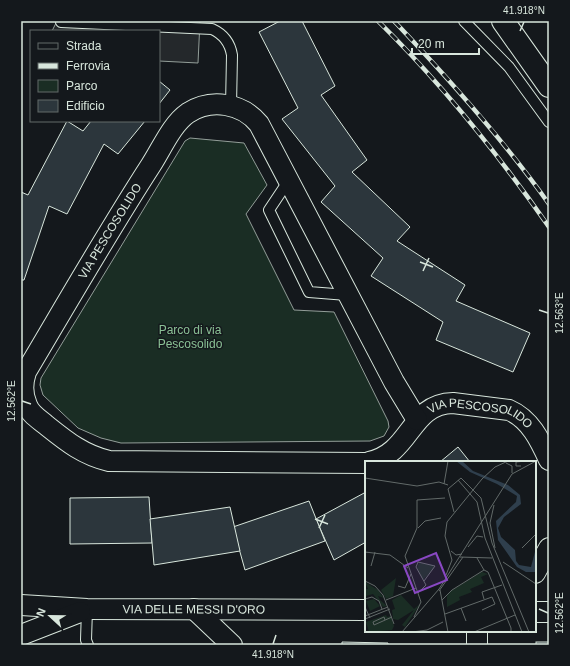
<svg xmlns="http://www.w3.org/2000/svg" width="570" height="666" viewBox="0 0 570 666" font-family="Helvetica,sans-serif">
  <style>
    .green { fill: #1a2d24; stroke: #939e99 }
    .parking { fill: #24282b; stroke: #939e99 }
    .building { fill: #2c363c; stroke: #d8e6dc }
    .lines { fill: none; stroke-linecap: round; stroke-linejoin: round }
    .service-casing { stroke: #d8e6dc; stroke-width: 12 }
    .minor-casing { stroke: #d8e6dc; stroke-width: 22 }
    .primary-casing { stroke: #d8e6dc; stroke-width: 24 }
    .service { stroke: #14181c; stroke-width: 10 }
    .minor { stroke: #14181c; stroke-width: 20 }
    .primary { stroke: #14181c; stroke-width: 22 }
    .rail-casing { stroke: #d8e6dc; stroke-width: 4.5 }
    .rail { stroke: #14181c; stroke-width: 3; stroke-dasharray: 9; stroke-linecap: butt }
    .ticks { fill: none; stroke: #d8e6dc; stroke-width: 1.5 }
    .labels { text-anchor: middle; stroke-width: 3; stroke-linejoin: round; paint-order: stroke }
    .street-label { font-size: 12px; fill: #d8e6dc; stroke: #14181c }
    .park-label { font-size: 12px; fill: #8ac095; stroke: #14181c }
    .inset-road { fill: none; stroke: #626a69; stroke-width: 1 }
    .view { fill: #8948c3; fill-opacity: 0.15; stroke: #8948c3; stroke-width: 2 }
    .inset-edge { fill: none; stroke: #d8e6dc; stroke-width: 2 }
    .neatline { fill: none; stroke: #d8e6dc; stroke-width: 1.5 }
    .ticks-label { font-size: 10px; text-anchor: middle; fill: #d8e6dc }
  </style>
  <rect width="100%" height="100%" fill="#14181c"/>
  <path class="green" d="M190,138L244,143L267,185L246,214L294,310L334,312L388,421L389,427L384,436L370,441L121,443L101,438L78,428L43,395L40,385L41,378L185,141Z"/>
  <path class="parking" d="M57,21H200L198,63L159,61V31H52Z"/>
  <g class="building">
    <path d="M280,21H302L335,86L321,95L367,160L352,172L410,227L397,241L465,285L456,301L530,333L513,372L436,340L443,322L371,276L383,258L321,202L335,186L282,119L298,108L259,32Z"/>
    <path d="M159,81L170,90L159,104Z"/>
    <path d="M67,121L83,131L91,121H145L118,154L104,144L67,214L49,206L24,280H21V192L28,195Z"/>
    <path d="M458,447L470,462H440Z"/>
    <path d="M366,492V542L334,560L316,519Z"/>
    <path d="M149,497L152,543L70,544V498Z"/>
    <path d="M309,501L325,541L245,570L233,527Z"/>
    <path d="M230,507L240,551L154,565L150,519Z"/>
    <path d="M342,642L388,643V645H342Z"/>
    <rect x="536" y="642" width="13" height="3"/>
  </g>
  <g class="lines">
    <g class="service-casing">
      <g id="service">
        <path d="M464,21L509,67L549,122"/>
        <path d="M61,22L212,29C223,34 230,43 232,55L231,106"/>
        <path d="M289,180L269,210L309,292L347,295"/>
        <path d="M87,609L86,640L88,645"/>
      </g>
    </g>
    <g class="minor-casing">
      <g id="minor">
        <path id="s1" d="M369,462C412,453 409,404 453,403L509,410C530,419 540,440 549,460"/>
        <path id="s2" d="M366,463L109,461C83,455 66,441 46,425C39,419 30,414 27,405C22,394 22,384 26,372C67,303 107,233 151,165C162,148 172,124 188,113C211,98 242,103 259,124L394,382L417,420"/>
        <path d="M535,573L549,548"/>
        <path id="s3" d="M21,605L87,609L366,610"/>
        <path d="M194,609L232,645"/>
        <path d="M535,612H549"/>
        <path d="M477,631V645"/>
        <path d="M21,635L80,612"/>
      </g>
    </g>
    <g class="primary-casing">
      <path id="primary" d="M503,21L549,86"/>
    </g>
    <use href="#service" class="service"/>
    <use href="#minor" class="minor"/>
    <use href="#primary" class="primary"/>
    <g class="rail-casing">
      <g id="rail">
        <path d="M378,21C441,83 498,154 549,227"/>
        <path d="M394,21C449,79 503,139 549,204"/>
      </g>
    </g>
    <use href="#rail" class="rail"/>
  </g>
  <path class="ticks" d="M520,31L524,22M420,262L433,267M423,271L429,258M539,310L548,313M22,401L31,404M315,519L328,524M319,528L325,515M539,609L548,613M273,644L276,635"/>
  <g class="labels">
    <g class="street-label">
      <text dy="4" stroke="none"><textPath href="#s2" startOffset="556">VIA PESCOSOLIDO</textPath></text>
      <text dy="4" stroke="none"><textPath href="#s1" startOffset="135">VIA PESCOSOLIDO</textPath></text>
      <text dy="4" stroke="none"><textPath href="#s3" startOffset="173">VIA DELLE MESSI D'ORO</textPath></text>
    </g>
    <g class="park-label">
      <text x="190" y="334">Parco di via<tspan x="190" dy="14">Pescosolido</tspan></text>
    </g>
  </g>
  <g transform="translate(365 461)">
    <rect width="171" height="171" fill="#14181c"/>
    <path d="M54,102L68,104L69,107L58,119L52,107ZM117,111L123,113L116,116L119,122L105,128L107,131L94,136L95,139L82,146V135L86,130ZM31,117L28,135L21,138L16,129ZM0,121L13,129L19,137L13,135L15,139L22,145L18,146L8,133L1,135L0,128H3ZM36,134L49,148L55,143L40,166L37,164L49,149L33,159L28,158L27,149L30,148L27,139ZM9,138L15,145L5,150L1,140ZM21,154L22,156L26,155L29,165L27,169L4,171L1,161Z" fill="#1a2d24"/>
    <path d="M91,0H97L108,10L143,24L155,34L156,43L139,56L133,67L136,76L150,89L151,100L154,104L166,106L171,87L170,111H161L152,106L133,79L131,60L151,41L152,35L132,23L105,11Z" fill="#2f3f4d"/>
    <path class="inset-road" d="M141,2L147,5V12M156,5H151V1L161,0M0,17L52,25L74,21L83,24M93,19L112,41L120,77L157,171M79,23L83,0M129,44L125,62L130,87M89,51L83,28L96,17L116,37L127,82L164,171M53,67L60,60L76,57M103,86L112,75L118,76M157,87L171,73M86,90L91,94L97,93M0,91L25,94L43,107M95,96L127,97M112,97L119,109L123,111M138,101L171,123M6,105L10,91M123,111L146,167V171M81,114L87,99L80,75L82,61L117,18L130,6L143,0M0,120L10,125L18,134L29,163M33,125L40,127L46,113M75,129L83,171M74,130L98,96M53,132L61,124L51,106L53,101L70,105L59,120M0,138L7,136L14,140L17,148M119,138L117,131L137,124M21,139L51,127M77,139L87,129L119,109M0,146L5,157M96,147L101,160M80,153L127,136L130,143L117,149M0,155L23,146M49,156L56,141L40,95L52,67V39L80,37M0,158L25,148M20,159L19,156L8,161L9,164L27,156M37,171L74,128L147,13L171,0M47,171L62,169L78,161M109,171L150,154"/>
    <path class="view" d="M71,92L82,119L50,132L39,105Z"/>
    <rect width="171" height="171" class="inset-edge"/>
  </g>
  <rect width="570" height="666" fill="none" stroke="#14181c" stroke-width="44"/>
  <rect x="30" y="30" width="130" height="92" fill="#14181c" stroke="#626a69"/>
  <rect x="38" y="43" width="20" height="6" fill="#14181c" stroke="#626a69"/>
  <text x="66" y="50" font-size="12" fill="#d8e6dc">Strada</text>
  <rect x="38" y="63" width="20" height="6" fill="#d8e6dc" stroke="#626a69"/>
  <text x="66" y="70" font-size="12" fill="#d8e6dc">Ferrovia</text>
  <rect x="38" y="80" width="20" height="12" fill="#1a2d24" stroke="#626a69"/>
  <text x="66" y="90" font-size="12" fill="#d8e6dc">Parco</text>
  <rect x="38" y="100" width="20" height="12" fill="#2c363c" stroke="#626a69"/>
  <text x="66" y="110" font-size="12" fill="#d8e6dc">Edificio</text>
  <g transform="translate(50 616) rotate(292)" stroke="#14181c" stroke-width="3" paint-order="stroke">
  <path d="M0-3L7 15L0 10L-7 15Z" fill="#d8e6dc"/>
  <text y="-6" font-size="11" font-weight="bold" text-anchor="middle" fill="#d8e6dc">N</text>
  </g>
  <path d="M412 48v6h67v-6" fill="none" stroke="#d8e6dc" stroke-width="2"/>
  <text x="418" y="48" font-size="12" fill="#d8e6dc" stroke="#14181c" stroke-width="3" paint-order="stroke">20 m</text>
  <rect x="22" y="22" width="526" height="622" class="neatline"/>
  <g class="ticks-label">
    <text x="524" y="14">41.918°N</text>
    <text transform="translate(559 313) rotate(-90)" y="4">12.563°E</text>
    <text transform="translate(11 401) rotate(-90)" y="4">12.562°E</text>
    <text transform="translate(559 613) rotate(-90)" y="4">12.562°E</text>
    <text x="273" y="658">41.918°N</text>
  </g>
</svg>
